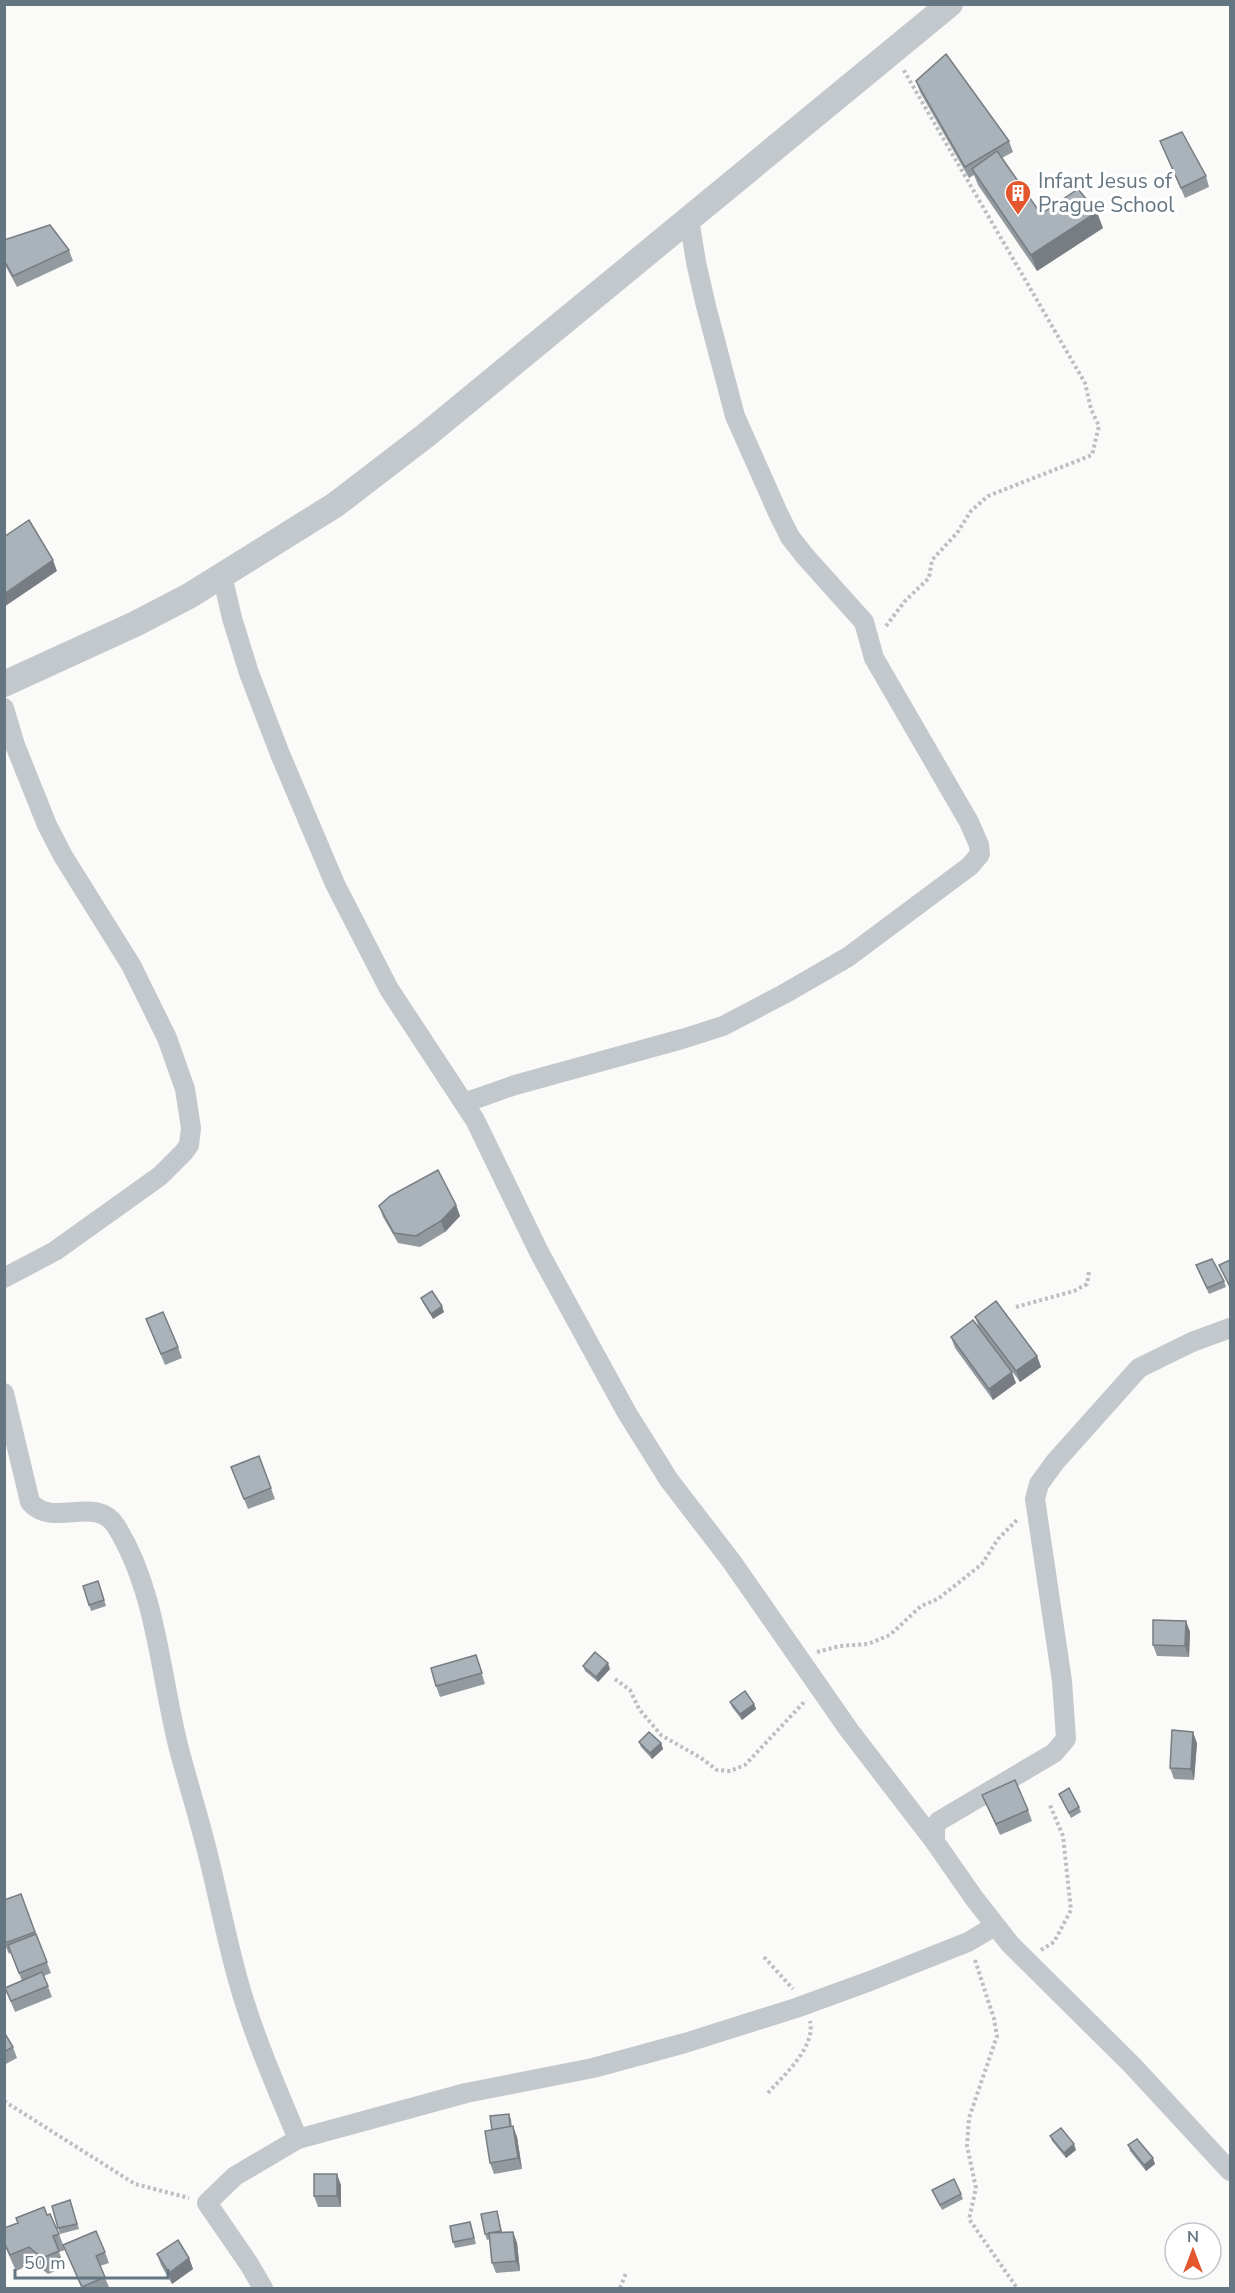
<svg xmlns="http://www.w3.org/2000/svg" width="1235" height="2293" viewBox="0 0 1235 2293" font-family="'Nunito Sans',sans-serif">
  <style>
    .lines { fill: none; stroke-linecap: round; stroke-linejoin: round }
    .path { stroke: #bbbfc2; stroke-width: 4; stroke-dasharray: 3 3; stroke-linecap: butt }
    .minor { stroke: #c3c8cc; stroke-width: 20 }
    .tertiary { stroke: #c3c8cc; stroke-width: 26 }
    .wall { fill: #929a9f }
    .shaded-wall { fill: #777d82 }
    .building { fill: #aab3b9; stroke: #777d82; stroke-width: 1.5 }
    .labels { text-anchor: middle; stroke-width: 6; stroke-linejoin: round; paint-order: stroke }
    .poi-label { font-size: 21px; fill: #657683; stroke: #fff; text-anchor: start }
  </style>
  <rect width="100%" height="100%" fill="#fafaf8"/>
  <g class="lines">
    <g class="path">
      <path d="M886,626L905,601L929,578L932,560L957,533L971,511L988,496L1092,455L1099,426L1091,409L1085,383L903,69"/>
      <path d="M1016,1307L1074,1291L1087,1284L1089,1272"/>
      <path d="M817,1652L840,1646L868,1644L890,1635L921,1606L938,1599L982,1564L998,1539L1018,1519"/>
      <path d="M615,1679L630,1690L639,1709L661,1735L701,1758L717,1770L730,1771L745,1765L806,1700"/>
      <path d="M1041,1950L1054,1942L1071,1910L1063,1836L1049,1803"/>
      <path d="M764,1957L793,1989"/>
      <path d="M975,1960L994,2019L997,2036L969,2118L967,2146L976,2188L969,2219L1017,2288"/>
      <path d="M768,2093C784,2075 816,2047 810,2021"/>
      <path d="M4,2101L135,2184L189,2198"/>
      <path d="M620,2288L626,2273"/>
    </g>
    <g class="minor">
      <path d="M222,575L232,618L249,673L280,754L335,884L389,989L475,1120L540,1254L627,1413L669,1480L732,1562L849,1730L935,1842L974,1898L1010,1944L1132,2065L1230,2171"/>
      <path d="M4,708L15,745L47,825L63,856L131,965L167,1038L185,1089L191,1128L189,1145L184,1152L160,1176L55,1251L4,1278"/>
      <path d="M464,1103L515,1085L682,1039L723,1026L784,994L848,957L970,866L980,854L979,845L969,822L874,658L864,622L804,555L790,537L778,513L735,416L706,306L696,262L689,219"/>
      <path d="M4,1393L30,1502C53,1529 96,1494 116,1526C157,1592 160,1675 179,1749C189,1787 201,1824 210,1863C220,1904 228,1946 240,1987C255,2039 277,2089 298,2139"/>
      <path d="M935,1842V1826L939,1821L1054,1753L1066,1739L1062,1681L1035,1499L1039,1484L1055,1462L1139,1368L1192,1342L1230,1328"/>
      <path d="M263,2288L249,2264L207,2203L235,2176L298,2139L466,2093L593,2068L685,2043L796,2008L870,1981L968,1942L995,1926"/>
    </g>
    <path class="tertiary" d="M4,684L135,624L189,596L335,505L425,436L950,4"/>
  </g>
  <g class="wall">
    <path d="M916,81L1009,141L1013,152L1002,158L1041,214L1103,228L1037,271L978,185L974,175L969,178L920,92Z"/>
    <path d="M1160,141L1206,176L1209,187L1185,198Z"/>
    <path d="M4,240L69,250L73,261L17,287L4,263Z"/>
    <path d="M456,1205L460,1216L445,1232L420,1247L398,1243L383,1217L379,1206Z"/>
    <path d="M1196,1265L1224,1281L1226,1287L1209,1294Z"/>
    <path d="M421,1298L444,1312L433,1319L423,1303Z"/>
    <path d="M975,1317L1037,1356L1041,1367L1020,1382L979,1328Z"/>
    <path d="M146,1319L178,1347L182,1358L165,1365Z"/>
    <path d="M951,1337L1016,1383L993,1400L955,1348Z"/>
    <path d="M259,1456L275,1499L248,1509L231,1467Z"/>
    <path d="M98,1581L106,1606L91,1611L83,1586Z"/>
    <path d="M1186,1621L1190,1632L1189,1657L1157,1656L1153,1645Z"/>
    <path d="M476,1655L485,1684L440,1697L436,1686Z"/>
    <path d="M583,1666L610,1669L598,1682L585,1671Z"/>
    <path d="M730,1702L754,1704L756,1709L742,1720L732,1707Z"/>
    <path d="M639,1742L661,1743L663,1749L652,1759L641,1747Z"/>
    <path d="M1197,1743L1194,1780L1174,1779L1170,1768Z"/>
    <path d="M1059,1794L1079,1807L1081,1812L1071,1818Z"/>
    <path d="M982,1795L1028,1810L1032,1821L1000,1835Z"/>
    <path d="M21,1894L51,1973L44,1976L52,1997L15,2012L5,1988L22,1981L11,1953L9,1954L4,1943Z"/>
    <path d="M4,2032L13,2047L17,2058L4,2065Z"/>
    <path d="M509,2114L511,2119L512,2127L517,2137L522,2169L494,2174L490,2163Z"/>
    <path d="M1050,2136L1076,2150L1066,2158L1052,2141Z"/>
    <path d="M1128,2145L1155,2164L1146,2171L1130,2151Z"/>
    <path d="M341,2185V2207H318L314,2196Z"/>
    <path d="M932,2190L961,2194L963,2199L942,2210Z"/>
    <path d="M70,2200L79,2229L60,2234L52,2206Z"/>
    <path d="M497,2211L502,2232H513L517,2243L520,2271L496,2273L492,2263L490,2239L487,2240L485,2234Z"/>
    <path d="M47,2215L59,2234L65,2250L59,2252L65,2267L48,2274L34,2263L16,2271L4,2244V2228Z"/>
    <path d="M470,2222L476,2244L455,2248L453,2242Z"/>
    <path d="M63,2245L105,2252L109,2263L100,2266L109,2287L106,2289H82Z"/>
    <path d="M157,2254L189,2258L193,2269L172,2284L161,2265Z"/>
  </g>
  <g class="shaded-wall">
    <path d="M1097,212L1103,228L1037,271L1031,255Z"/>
    <path d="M53,560L57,571L4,607V594Z"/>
    <path d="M456,1205L460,1216L445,1232L441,1221Z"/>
    <path d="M442,1306L444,1312L433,1319L431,1314Z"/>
    <path d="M1037,1356L1041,1367L1020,1382L1016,1371Z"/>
    <path d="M1012,1372L1016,1383L993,1400L989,1389Z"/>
    <path d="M1186,1621L1190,1632L1189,1657L1185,1646Z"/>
    <path d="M608,1663L610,1669L598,1682L596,1677Z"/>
    <path d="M754,1704L756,1709L742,1720L740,1714Z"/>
    <path d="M1193,1732L1197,1743L1194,1780L1191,1769Z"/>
    <path d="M661,1743L663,1749L652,1759L650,1753Z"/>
    <path d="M513,2126L517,2137L522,2169L518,2158Z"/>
    <path d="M1074,2144L1076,2150L1066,2158L1064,2153Z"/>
    <path d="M1153,2158L1155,2164L1146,2171L1144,2165Z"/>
    <path d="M337,2174L341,2185V2207L337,2196Z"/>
    <path d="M513,2232L517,2243L520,2271L516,2261Z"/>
    <path d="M189,2258L193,2269L172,2284L169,2273Z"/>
  </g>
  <g class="building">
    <path d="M946,54L1009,141L965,167L916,81Z"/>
    <path d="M1182,132L1206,176L1181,188L1160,141Z"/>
    <path d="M997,151L1041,214L1078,189L1097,212L1031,255L972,169Z"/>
    <path d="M50,225L69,250L13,276L4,260V240Z"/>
    <path d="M29,520L53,560L4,594V537Z"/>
    <path d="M438,1170L456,1205L441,1221L416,1236L394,1233L379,1206L390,1196Z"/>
    <path d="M1212,1259L1224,1281L1207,1288L1196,1265Z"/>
    <path d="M1230,1260V1287L1219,1265Z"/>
    <path d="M432,1291L442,1306L431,1314L421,1298Z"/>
    <path d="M996,1301L1037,1356L1016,1371L975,1317Z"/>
    <path d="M163,1312L178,1347L161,1354L146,1319Z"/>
    <path d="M973,1320L1012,1372L989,1389L951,1337Z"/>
    <path d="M259,1456L271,1488L244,1499L231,1467Z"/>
    <path d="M98,1581L104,1600L89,1605L83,1586Z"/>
    <path d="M1153,1620L1186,1621L1185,1646L1153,1645Z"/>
    <path d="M595,1652L608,1663L596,1677L583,1666Z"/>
    <path d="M476,1655L482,1673L436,1686L431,1668Z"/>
    <path d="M745,1691L754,1704L740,1714L730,1702Z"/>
    <path d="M1172,1730L1193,1732L1191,1769L1170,1768Z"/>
    <path d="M649,1732L661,1743L650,1753L639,1742Z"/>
    <path d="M1015,1780L1028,1810L996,1824L982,1795Z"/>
    <path d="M1069,1788L1079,1807L1069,1813L1059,1794Z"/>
    <path d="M21,1894L35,1932L5,1943L4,1900Z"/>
    <path d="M36,1934L47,1962L19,1973L8,1945Z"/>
    <path d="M42,1972L48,1986L11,2001L5,1988Z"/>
    <path d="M4,2032L13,2047L4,2052Z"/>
    <path d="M509,2114L510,2127L492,2130L490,2116Z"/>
    <path d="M513,2126L518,2158L490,2163L485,2131Z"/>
    <path d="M1061,2128L1074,2144L1064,2153L1050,2136Z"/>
    <path d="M1137,2139L1153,2158L1144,2165L1128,2145Z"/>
    <rect x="314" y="2174" width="23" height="22"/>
    <path d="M954,2179L961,2194L940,2205L932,2190Z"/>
    <path d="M70,2200L77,2224L58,2228L52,2206Z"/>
    <path d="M44,2207L47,2215L50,2214L59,2234L53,2236L59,2251L42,2258L29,2247L10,2255L4,2242V2228L18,2223L16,2218Z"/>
    <path d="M497,2211L501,2231L489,2233V2234H485L481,2214Z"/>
    <path d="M470,2222L474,2238L453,2242L450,2226Z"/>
    <path d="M96,2231L105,2252L96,2256L105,2277L82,2287L63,2245Z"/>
    <path d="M513,2232L516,2261L492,2263L489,2233Z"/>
    <path d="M178,2240L189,2258L169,2273L157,2254Z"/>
  </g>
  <defs>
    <g id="building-pin" transform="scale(1.35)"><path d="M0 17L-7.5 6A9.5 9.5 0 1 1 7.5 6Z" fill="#e4572e" stroke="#fff"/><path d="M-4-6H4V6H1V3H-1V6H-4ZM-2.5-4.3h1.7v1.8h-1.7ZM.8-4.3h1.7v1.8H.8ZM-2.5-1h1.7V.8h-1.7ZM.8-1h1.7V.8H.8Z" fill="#fff"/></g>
  </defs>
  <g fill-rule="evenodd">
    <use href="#building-pin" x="1018" y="193"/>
  </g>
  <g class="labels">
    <g class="poi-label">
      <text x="1038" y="188">Infant Jesus of<tspan x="1038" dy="24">Prague School</tspan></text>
    </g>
  </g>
  <rect width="1235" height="2293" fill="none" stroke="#657683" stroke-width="12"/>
  <g transform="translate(1193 2251)"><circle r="28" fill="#ffffff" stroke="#c1c8cd" stroke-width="1.5"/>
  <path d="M0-4.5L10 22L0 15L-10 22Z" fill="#e4572e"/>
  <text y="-9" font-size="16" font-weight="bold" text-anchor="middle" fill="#657683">N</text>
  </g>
  <path d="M15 2269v9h153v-9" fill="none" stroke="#657683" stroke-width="3"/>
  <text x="24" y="2269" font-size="18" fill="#657683" stroke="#ffffff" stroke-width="4.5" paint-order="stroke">50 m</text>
</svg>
